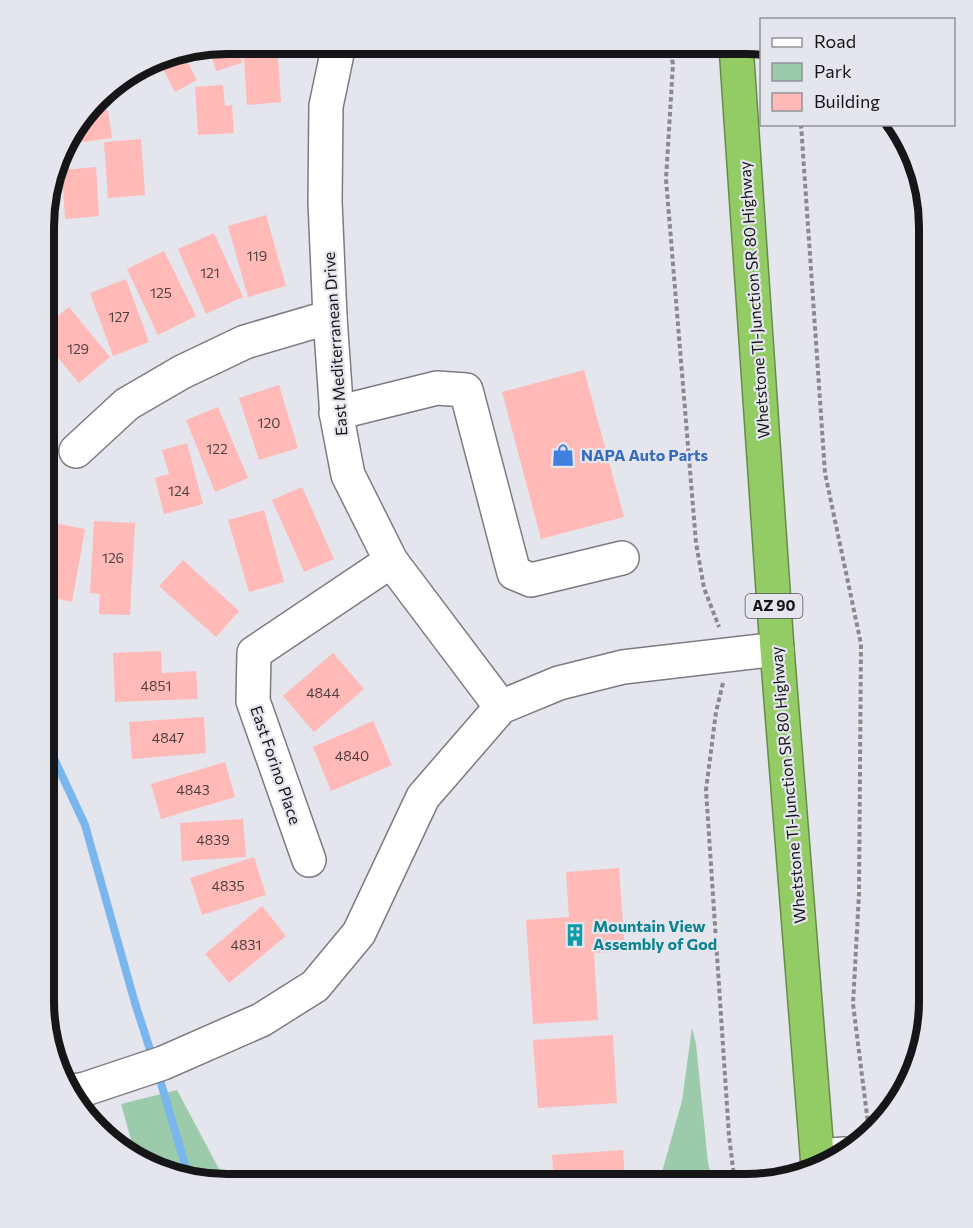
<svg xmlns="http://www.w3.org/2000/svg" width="973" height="1228" viewBox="0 0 973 1228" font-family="Commissioner,sans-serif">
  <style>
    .green { fill: #9ccbab }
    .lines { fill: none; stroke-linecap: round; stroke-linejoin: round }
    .stream { stroke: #79b6ed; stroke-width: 8 }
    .building { fill: #ffb9b6 }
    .minor-casing { stroke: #7b7c83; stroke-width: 36 }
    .highway-casing { stroke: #678c4a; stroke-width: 36 }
    .path { stroke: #89898f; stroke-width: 4; stroke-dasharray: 4.5 3; stroke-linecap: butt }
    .minor { stroke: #fff; stroke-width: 33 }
    .highway { stroke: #93cc65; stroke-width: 33 }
    .labels { text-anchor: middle; stroke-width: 4.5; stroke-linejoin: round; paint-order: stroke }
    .number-label { font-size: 14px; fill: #503f40 }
    .shield { fill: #e5e5ee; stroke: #545459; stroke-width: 1.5 }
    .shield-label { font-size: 15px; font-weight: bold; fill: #161619 }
    .street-label { font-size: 16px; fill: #161619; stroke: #e5e5ee }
    .shop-label { font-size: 16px; font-weight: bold; fill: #366cbe; stroke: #e5e5ee; text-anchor: start }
    .culture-label { font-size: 16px; font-weight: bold; fill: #0d838f; stroke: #e5e5ee; text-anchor: start }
    .rim { fill: none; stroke: #161619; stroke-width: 8 }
  </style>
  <rect width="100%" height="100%" fill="#e5e5ee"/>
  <g class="green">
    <path d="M692,1027L696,1044L708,1163L714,1184H656L660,1179L682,1101Z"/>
    <path d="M177,1090L227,1184H215L136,1157L121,1104Z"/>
  </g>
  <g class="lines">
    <g class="stream">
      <path d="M44,737L85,825L135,1003L153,1059"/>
      <path d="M158,1073L188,1175"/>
    </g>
  </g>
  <g class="building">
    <path d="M227,44H236L242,63L216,71L209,47Z"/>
    <path d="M278,56L281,102L247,105L244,58Z"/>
    <path d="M185,57L197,80L175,92L163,69Z"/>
    <path d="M223,85L225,106L232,105L234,133L198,135L195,87Z"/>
    <path d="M108,110L112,138L75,143L73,129L86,113Z"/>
    <path d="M141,139L145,195L108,198L104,142Z"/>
    <path d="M96,167L99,216L65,219L62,170Z"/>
    <path d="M266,215L286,286L248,297L228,226Z"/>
    <path d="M214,233L243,297L206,314L178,249Z"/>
    <path d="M164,251L196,316L158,335L127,269Z"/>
    <path d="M126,279L149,342L113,356L90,293Z"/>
    <path d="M69,307L110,357L79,383L45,342V327Z"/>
    <path d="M584,370L624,517L541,539L502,392Z"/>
    <path d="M279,385L298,448L259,460L239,398Z"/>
    <path d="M218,407L248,478L215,492L186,420Z"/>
    <path d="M187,443L203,504L164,514L155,478L169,474L162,450Z"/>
    <path d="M302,487L334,559L304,572L272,500Z"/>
    <path d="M264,510L284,582L249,592L228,520Z"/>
    <path d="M94,521L135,523L130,615L99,614L100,594L90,593Z"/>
    <path d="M49,522L85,529L72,602L44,596V547Z"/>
    <path d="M183,560L239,611L216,637L159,586Z"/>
    <path d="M161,651L162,673L196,671L198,699L115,702L113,653Z"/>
    <path d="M333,653L364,689L314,732L283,696Z"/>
    <path d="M204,717L206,753L132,759L129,722Z"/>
    <path d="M373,721L392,765L331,791L313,747Z"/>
    <path d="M225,762L235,797L161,819L151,784Z"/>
    <path d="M243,819L246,857L182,861L180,823Z"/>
    <path d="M254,857L266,895L202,915L190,878Z"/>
    <path d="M619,868L625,951L594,953L598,1020L533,1024L526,920L569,917L566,872Z"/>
    <path d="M262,906L286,936L229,983L205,954Z"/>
    <path d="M613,1035L617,1103L538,1108L533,1040Z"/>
    <path d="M623,1150L625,1183L554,1184L552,1155Z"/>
  </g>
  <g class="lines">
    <g class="minor-casing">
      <g id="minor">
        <path d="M339,44L326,106L325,202L330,317L337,417L348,475L391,561L501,707"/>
        <path d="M336,413L437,388L466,390L514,573L531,580L622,558"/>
        <path d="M76,451L127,404L182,372L245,342L330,317"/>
        <path d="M309,860L253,701L254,653L391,561"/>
        <path d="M68,1092L85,1089L163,1063L261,1020L315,986L359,933L423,797L501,707L559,683L623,667L777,649"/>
        <path d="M818,1156L844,1154"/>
      </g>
    </g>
    <g class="highway-casing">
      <path id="highway" d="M736,45L777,649L818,1166"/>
    </g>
    <g class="path">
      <path d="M669,45L673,64L666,179L696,543L704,588L719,627"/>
      <path d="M801,124L825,473L861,644L859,894L853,1004L869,1131"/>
      <path d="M723,683L716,712L706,790L729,1136L735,1184"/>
    </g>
    <use href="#minor" class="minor"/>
    <use href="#highway" class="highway"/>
  </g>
  <defs>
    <g id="shop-bare" transform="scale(1.8)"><path d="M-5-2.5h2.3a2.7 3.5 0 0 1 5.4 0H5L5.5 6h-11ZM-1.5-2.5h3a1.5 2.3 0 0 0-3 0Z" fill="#3f7fe0" stroke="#e5e5ee" stroke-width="2.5" paint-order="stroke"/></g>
    <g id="building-bare" transform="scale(1.8)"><path d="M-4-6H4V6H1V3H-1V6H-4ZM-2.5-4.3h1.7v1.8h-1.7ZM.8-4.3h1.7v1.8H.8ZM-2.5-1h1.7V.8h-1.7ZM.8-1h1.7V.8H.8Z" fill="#0f9aa8" stroke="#e5e5ee" stroke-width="2.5" paint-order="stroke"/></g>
  </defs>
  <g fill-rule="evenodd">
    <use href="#shop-bare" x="563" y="455"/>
    <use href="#building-bare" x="575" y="935"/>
  </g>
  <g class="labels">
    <g class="number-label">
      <text x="257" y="261">119</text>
      <text x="210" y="278">121</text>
      <text x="161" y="298">125</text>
      <text x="119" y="322">127</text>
      <text x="78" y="354">129</text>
      <text x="269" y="428">120</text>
      <text x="217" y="454">122</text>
      <text x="179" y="496">124</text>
      <text x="113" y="563">126</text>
      <text x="156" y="691">4851</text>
      <text x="323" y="698">4844</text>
      <text x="168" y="743">4847</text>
      <text x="352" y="761">4840</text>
      <text x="193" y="795">4843</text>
      <text x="213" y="845">4839</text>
      <text x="228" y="891">4835</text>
      <text x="246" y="950">4831</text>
    </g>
    <rect class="shield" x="745.5" y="594" width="57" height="24" rx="4.5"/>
    <g class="shield-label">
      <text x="774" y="611">AZ 90</text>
    </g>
    <g class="street-label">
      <text transform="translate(754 300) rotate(-94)" y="6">Whetstone TI-Junction SR 80 Highway</text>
      <text transform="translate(335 344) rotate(-94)" y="6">East Mediterranean Drive</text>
      <text transform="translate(276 765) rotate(71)" y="6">East Forino Place</text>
      <text transform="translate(788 785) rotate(-95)" y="6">Whetstone TI-Junction SR 80 Highway</text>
    </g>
    <g class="shop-label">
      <text x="581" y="461">NAPA Auto Parts</text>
    </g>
    <g class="culture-label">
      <text x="593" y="932">Mountain View<tspan x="593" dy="18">Assembly of God</tspan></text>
    </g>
  </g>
  <path d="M0 0H973V1228H0ZM227 54H746A173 173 0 0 1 919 227V1001A173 173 0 0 1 746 1174H227A173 173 0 0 1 54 1001V227A173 173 0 0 1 227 54Z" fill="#e5e5ee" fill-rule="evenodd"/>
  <path class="rim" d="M227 54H746A173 173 0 0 1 919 227V1001A173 173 0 0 1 746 1174H227A173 173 0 0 1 54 1001V227A173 173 0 0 1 227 54Z"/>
  <rect x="760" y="18" width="195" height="108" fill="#e5e5ee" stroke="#929299" stroke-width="1.5"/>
  <rect x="772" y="38" width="30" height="9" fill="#ffffff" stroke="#929299" stroke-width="1.5"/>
  <text x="814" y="48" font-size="18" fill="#161619">Road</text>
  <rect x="772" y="63" width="30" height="18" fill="#9ccbab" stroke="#929299" stroke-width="1.5"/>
  <text x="814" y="78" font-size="18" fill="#161619">Park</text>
  <rect x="772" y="93" width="30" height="18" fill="#ffb9b6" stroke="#929299" stroke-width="1.5"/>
  <text x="814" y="108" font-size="18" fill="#161619">Building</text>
</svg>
